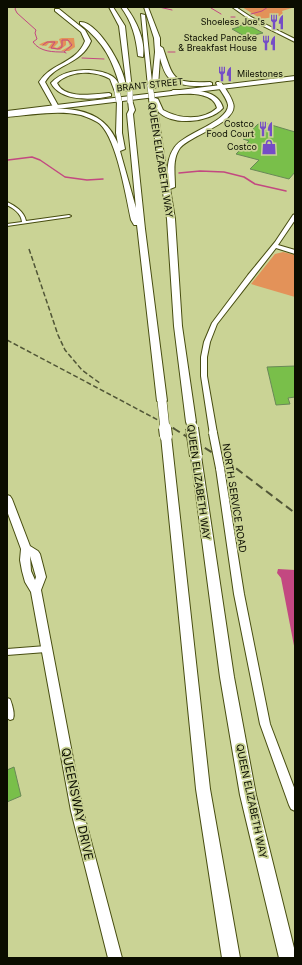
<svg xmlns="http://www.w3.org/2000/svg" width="302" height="965" viewBox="0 0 302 965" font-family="Inter,sans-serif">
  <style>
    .green { fill: #e39259 }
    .water { fill: #c34881 }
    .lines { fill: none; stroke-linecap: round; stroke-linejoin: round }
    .stream-far1 { stroke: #c34881; stroke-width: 1 }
    .stream { stroke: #c34881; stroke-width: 1.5 }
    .building { fill: #79bf4a; stroke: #698957 }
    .minor-casing { stroke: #474d10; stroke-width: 2 }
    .tertiary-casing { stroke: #474d10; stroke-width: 2 }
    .secondary-casing { stroke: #474d10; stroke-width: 2 }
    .primary-casing { stroke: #474d10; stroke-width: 2 }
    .motorway-casing { stroke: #474d10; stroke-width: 2 }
    .minor { fill: #fff; fill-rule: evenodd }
    .tertiary { fill: #fff; fill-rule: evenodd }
    .secondary { fill: #fff; fill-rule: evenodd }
    .primary { fill: #fff; fill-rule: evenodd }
    .motorway { fill: #fff; fill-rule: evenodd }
    .rail-far1 { stroke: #515637; stroke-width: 1.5; stroke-dasharray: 5 2.5; stroke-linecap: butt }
    .rail { stroke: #515637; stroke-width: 2; stroke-dasharray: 8 4.5; stroke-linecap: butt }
    .tertiary-bridge-casing { stroke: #474d10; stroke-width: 10; stroke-linecap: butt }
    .motorway-bridge-far2-casing { stroke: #474d10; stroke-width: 6; stroke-linecap: butt }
    .motorway-bridge-far1-casing { stroke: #474d10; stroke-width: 10; stroke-linecap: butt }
    .motorway-bridge-casing { stroke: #474d10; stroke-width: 14; stroke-linecap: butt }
    .tertiary-bridge { stroke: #fff; stroke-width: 8 }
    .motorway-bridge-far2 { stroke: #fff; stroke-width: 5.5 }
    .motorway-bridge-far1 { stroke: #fff; stroke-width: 9 }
    .motorway-bridge { stroke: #fff; stroke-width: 12 }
    .labels { text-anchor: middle; stroke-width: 3.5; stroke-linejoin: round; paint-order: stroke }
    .far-poi-label { font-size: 9px; fill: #0b0d00; stroke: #cad395; text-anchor: end }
    .far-street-label { font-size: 9px; fill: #0b0d00; stroke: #cad395 }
    .street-label { font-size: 10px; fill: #0b0d00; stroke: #cad395 }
    .near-street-label { font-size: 12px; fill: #0b0d00; stroke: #cad395 }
  </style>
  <rect width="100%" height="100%" fill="#cad395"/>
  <g class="green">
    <path d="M242,7H295L282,11L283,14L280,16L261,19Z"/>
    <path d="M62,38H74L75,47L69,51H61L70,46L68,41H66V45L60,50L48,48L52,43H49L46,46L39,45C43,41 52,40 58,41V43L54,47L57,48L61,45L59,39Z"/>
    <path d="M283,252L295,255V297L251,284L275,254Z"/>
  </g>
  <path class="water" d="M278,569L295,570V651L281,578L277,573Z"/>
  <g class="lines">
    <g class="stream-far1">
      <path d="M16,7L15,9L17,13L36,30L35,33L37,39L33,42C40,52 53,52 64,52"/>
      <path d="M159,7L172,10"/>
      <path d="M211,8L221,14"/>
      <path d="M251,14L262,11L268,7"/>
      <path d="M231,17H235"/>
      <path d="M43,45L47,42H55L51,48L58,49L62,47V40H68L72,45L64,52L66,53"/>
      <path d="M168,52H175"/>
      <path d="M82,58L104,59"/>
    </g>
    <g class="stream">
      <path d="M8,160L32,157L40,160L65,177L87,180L103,179"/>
      <path d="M179,173L200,171L224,172L244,177L255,184L286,191"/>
    </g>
  </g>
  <g class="building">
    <path d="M246,25L254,28L263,33L246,37L232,29L239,27L237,26Z"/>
    <path d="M258,124H268L295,132V172L289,179L250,169L259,160L236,154L249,141L243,139Z"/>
    <path d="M295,366V397L288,398L290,404L276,405L267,367Z"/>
    <path d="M14,767L21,796L7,802V770Z"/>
  </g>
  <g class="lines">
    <g class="minor-casing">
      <g id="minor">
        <path d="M7,202C15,206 24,211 26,221L69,215L71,216L69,217L7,226V224L22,222C21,213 14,209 7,205Z"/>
        <path d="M46,646L49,647L50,649L49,651L46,652L7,655V649Z"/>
        <path d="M7,698L10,699C12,704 15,714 13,719L10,720L7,718Z"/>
      </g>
    </g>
    <g class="tertiary-casing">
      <g id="tertiary">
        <path d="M232,7H236L251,17L295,39V42L249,19Z"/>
        <path d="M295,214V220L278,245L295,250V254L276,248L217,324L210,342L207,357V376L217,433L213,436L210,435L201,376V357L204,342L212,323L248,275L275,242L293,215Z"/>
        <path d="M220,465L224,468L244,594L270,724L295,790V811L291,809L289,805L260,724L234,594L216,468Z"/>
      </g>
    </g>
    <g class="secondary-casing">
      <path id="secondary" d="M7,495L10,496L12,499L30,546L38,551L40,554L46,577L41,590L83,811L122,958H108L71,811L31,592L25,582L22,571L20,560L21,549L7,511ZM30,556L36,577L35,580L31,571Z"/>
    </g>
    <g class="primary-casing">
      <path id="primary" d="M295,76V80L7,115V111Z"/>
    </g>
    <g class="motorway-casing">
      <g id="motorway">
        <path d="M109,7H113L125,26L132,90L127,89L119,26Z"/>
        <path d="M121,7H126C136,20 146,41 143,57L138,56C136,37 132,22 121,7Z"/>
        <path d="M144,7H148L160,38V46L163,48C174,81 173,83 210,82L212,83V85C200,87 179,87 169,78C164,73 162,65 160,58L158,86L155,88L148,87L141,14L145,15L152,82L155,52L154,38Z"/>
        <path d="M55,9H59L85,30L91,41C81,65 56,63 45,82L59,107L56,109L53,107L39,82C52,62 76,64 85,41L81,32L55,11Z"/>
        <path d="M80,22C99,21 129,75 126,91L121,90C113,61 105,43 80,24Z"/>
        <path d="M89,70C102,71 122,75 119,92H115L110,79C95,70 70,70 57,83C65,100 94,94 109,93L111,94V96C93,100 61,102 51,83C61,72 75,70 89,70Z"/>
        <path d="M217,82H221C225,88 231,96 233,103C240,122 190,135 180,148C172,159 175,174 175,187L170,189L175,219L182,326L196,422L195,425H187L186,422L174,326L167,219L149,99L152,97L158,99L163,110C179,119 203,121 217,108C213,91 187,94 173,94L170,92L173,90C190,90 218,88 223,108C210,123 170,127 157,110L167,175C168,165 168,157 174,148C183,133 229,122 228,105C227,98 219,89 216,83Z"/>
        <path d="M117,100L122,101V133L125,149L120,151L136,208L127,114L129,110L128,100H132L135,110L133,114L145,229L167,401L162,404L157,401L137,225H134L131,220C126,197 117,140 100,124C95,120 87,117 81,115C57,110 31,115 7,117V113C47,109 100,97 118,144L116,133Z"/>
        <path d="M166,432L170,433L171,436L210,789L240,958H222L196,789L161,436L162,433Z"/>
        <path d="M196,452L200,453L201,456L234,677L256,795L295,952V958H279L240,795L220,677L191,456L192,453Z"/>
      </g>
    </g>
    <use href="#minor" class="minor"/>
    <use href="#tertiary" class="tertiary"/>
    <use href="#secondary" class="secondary"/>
    <use href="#primary" class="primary"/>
    <use href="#motorway" class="motorway"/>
    <g class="rail-far1">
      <path d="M29,249L58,335L65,350L82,370L101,384"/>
      <path d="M7,340L175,429"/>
    </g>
    <path class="rail" d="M173,428L229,463L295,513"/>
    <g class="tertiary-bridge-casing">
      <path id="tertiary-bridge" d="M213,433L220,468"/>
    </g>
    <g class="motorway-bridge-far2-casing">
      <g id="motorway-bridge-far2">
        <path d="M150,86L152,99"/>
        <path d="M130,89V101"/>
        <path d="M117,91L119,101"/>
      </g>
    </g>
    <g class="motorway-bridge-far1-casing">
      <g id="motorway-bridge-far1">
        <path d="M162,401L165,429"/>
        <path d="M191,422L192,429"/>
      </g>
    </g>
    <g class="motorway-bridge-casing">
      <g id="motorway-bridge">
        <path d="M165,428L166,436"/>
        <path d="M192,428L196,456"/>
      </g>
    </g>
    <use href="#tertiary-bridge" class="tertiary-bridge"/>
    <use href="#motorway-bridge-far2" class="motorway-bridge-far2"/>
    <use href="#motorway-bridge-far1" class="motorway-bridge-far1"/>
    <use href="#motorway-bridge" class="motorway-bridge"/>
  </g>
  <defs>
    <g id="restaurant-bare" transform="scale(1.2)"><path d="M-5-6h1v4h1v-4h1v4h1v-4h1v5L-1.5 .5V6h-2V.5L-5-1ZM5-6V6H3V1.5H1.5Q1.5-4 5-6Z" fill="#754dc6" stroke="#cad395" stroke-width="2.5" paint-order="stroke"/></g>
    <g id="shop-bare" transform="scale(1.2)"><path d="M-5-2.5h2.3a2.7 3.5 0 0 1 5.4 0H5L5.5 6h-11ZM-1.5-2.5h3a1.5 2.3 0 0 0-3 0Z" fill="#754dc6" stroke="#cad395" stroke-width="2.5" paint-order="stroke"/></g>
  </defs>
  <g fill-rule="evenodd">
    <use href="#restaurant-bare" x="277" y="22"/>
    <use href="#restaurant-bare" x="269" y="43"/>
    <use href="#restaurant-bare" x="225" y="74"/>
    <use href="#restaurant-bare" x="266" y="129"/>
    <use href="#shop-bare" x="269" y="147"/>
  </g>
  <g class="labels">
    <g class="far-poi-label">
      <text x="265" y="25">Shoeless Joe's</text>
      <text x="257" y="41">Stacked Pancake<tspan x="257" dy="10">&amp; Breakfast House</tspan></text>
      <text x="237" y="77" text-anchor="start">Milestones</text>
      <text x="254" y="127">Costco<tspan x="254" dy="10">Food Court</tspan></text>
      <text x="257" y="150">Costco</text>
    </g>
    <g class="far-street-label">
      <text transform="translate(150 85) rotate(-6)" y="3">BRANT STREET</text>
    </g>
    <g class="street-label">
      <text transform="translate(161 160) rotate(81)" y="4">QUEEN ELIZABETH WAY</text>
      <text transform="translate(199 482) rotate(82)" y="4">QUEEN ELIZABETH WAY</text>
      <text transform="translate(235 498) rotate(81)" y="4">NORTH SERVICE ROAD</text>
      <text transform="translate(252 801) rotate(78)" y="4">QUEEN ELIZABETH WAY</text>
    </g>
    <g class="near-street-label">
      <text transform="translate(77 804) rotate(78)" y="4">QUEENSWAY DRIVE</text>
    </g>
  </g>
  <rect width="302" height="965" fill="none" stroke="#0b0d00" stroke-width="16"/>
</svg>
